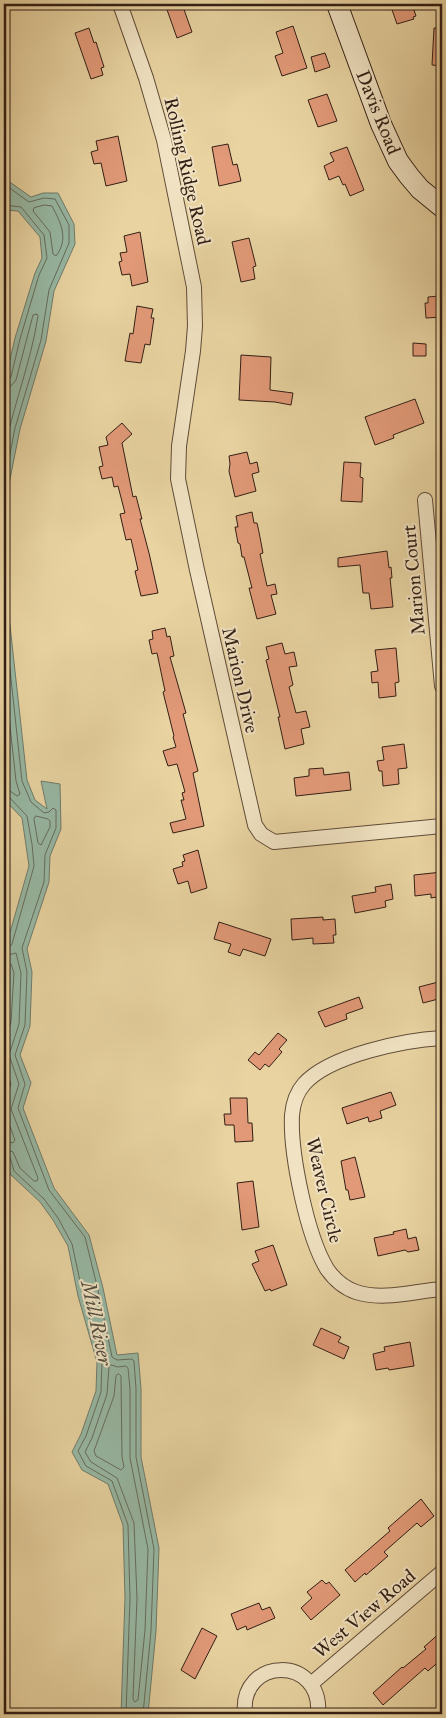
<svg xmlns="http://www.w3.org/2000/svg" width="446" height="1718" viewBox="0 0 446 1718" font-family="'IM FELL Great Primer',serif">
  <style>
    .water { fill: #97b8a4; stroke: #6f7b6b }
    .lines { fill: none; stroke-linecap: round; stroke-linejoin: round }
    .shore { stroke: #656c5c; stroke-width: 1 }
    .building { fill: #e19977; stroke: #331f15 }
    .street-casing { stroke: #604c38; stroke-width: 16 }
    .secondary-casing { stroke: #331f15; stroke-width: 22 }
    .street { stroke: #f0e2c2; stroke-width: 14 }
    .secondary { stroke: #f0e2c2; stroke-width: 20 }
    .labels { text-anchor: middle; stroke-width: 4; stroke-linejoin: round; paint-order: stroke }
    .street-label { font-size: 19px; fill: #331f15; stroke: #f0e2c2 }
    .water-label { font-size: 20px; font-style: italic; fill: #514d40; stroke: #f0e2c2 }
  </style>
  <rect width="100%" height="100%" fill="#e8d3a1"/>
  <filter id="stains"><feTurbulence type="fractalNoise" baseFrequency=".004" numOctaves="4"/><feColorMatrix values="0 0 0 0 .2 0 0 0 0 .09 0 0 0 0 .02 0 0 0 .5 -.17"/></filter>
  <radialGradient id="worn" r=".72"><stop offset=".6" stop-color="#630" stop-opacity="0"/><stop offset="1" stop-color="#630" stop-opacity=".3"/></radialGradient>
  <g class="water">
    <path d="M4,178L31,197L43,193H58L74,224L75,244L54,291L46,341L20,429L8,489L4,557V385L15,338L35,273L42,258L40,237L18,211L4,210Z"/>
    <path d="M4,571L27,780L35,800L47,809L41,781L60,784L61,829L50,856L49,882L27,949L32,972L30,1026L20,1055L31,1083L23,1108L54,1188L89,1235L103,1288L117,1355L138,1353L141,1389V1457L159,1548L156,1631L148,1714H121L125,1598L123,1525L108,1484L82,1470L72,1452L81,1434L96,1391L97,1362L78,1296L68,1246L53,1220L40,1202L10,1174L4,1153V947L7,943L29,866L22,818L4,799Z"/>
  </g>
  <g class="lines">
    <g class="shore">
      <path d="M4,184L29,202L44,198L55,199L69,225V243L49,290L41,340L15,428L4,484"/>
      <path d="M4,205L21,207L44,235L47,258L39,275L20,339L11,377L8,380L4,381"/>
      <path d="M45,205L52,206C61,223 69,239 56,256L53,254L50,232L33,211L34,208Z"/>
      <path d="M4,387L11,386L16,380L33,315L37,314L38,316C31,362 13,406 4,452"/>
      <path d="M4,614L22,781L31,802L44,813L49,812L53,808L56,810V828L45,855L44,882L22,948L27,972L25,1025L15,1055L25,1084L18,1108L49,1190L85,1237L98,1290L112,1357L117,1360L132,1359L134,1361L136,1389V1457L154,1549L151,1631L143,1714"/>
      <path d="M4,671L16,781L20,794L17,796L10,791L4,789"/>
      <path d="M4,796L9,797L27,816L32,844L34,866L12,944L8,949L4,950"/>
      <path d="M36,816L48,819L50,821V827L41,845L38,843L34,819Z"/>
      <path d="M4,956L16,953L21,973L19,1024L9,1055L19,1084L11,1109L38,1178L37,1181H34L20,1168L13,1152L4,1149"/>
      <path d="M4,963L11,964L14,973L11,1022L4,1044"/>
      <path d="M4,1066L11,1084L5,1102L4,1110L15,1140L13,1143L4,1141"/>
      <path d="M4,1155L10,1157L14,1171L44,1199L58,1218L72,1244L83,1295L102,1361L101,1392L86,1436L78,1451L86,1466L112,1481L128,1525L130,1598L126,1714"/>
      <path d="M111,1365L118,1367L126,1366L128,1368L130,1389V1458L148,1549L145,1630L138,1700L135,1702L133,1699L137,1598L134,1523L117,1478L91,1462L85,1452L92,1438L107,1394L109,1367Z"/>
      <path d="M119,1374L121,1376L122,1457L124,1467L121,1470L96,1456L94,1451L114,1396L116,1376Z"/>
    </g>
  </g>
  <g class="building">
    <path d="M165,4H182L192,32L177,38Z"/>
    <path d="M390,4H412L416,16L413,17L414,19L397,24Z"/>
    <path d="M293,26L307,68L282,76L275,56L283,53L276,32Z"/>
    <path d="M89,28L94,43L96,42L104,67L101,68L103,75L91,79L75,33Z"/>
    <path d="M434,28L442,29V66L432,65Z"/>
    <path d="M325,53L330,67L315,72L311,57Z"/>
    <path d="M327,94L337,121L318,127L308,100Z"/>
    <path d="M118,136L127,181L106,186L101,163L94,164L91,152L98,150L96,141Z"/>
    <path d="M228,144L233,165L237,164L241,181L219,186L212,147Z"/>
    <path d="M347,147L364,190L350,196L345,184L343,185L339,176L329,180L324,166L334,161L330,153Z"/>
    <path d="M140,232L148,282L132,286L130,274L122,275L119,262L122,261L120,253L127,252L124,236Z"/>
    <path d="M249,238L256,266L253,267L255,279L241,282L232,242Z"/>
    <path d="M439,296L440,302H442V317L426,318L425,303H428V297Z"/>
    <path d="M137,306L153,309L151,318H154L150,345L145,344L141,363L125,361L130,333L133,334Z"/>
    <path d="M413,343L426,344V356H413Z"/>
    <path d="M241,355L271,357L270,390L293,393L291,405L275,402L239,400Z"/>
    <path d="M415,399L424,423L393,435L394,438L375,445L365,417Z"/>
    <path d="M122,423L132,434L122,443L133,497L136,496L142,519H140L149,553L158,593L141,596L135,571L138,570L131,539L126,540L120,514L125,513L118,486L114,487L112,477L102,479L99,467L103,466L99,447L108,445L106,437Z"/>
    <path d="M247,452L250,464L257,462L259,472L252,474L256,491L235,497L229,471L230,464L229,456Z"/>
    <path d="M344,462L361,463L360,477L363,478L362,502L341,501Z"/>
    <path d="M252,512L254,523H257L259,532L263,553L260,554L267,586L275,584L277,594L271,595L276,614L257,619L249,588H252L244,557H242L240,544L238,543L235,527H238L236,516Z"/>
    <path d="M387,551L389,568L391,567L392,578H390L393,607L371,609L369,593H363L360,565L338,567V558Z"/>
    <path d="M165,628L167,637L170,636L174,656L170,657L186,713L183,714L198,771L193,773L204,826L173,833L170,823L186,819L181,800H184L182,793L185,792L177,764L168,766L163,751L176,747L173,737L174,736L163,692L165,691L157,653L152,654L149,640L153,639L152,631Z"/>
    <path d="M282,643L285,654L294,652L297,666L289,667L293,685L289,687L296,713L306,711L310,727L301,729L304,744L285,749L278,717H280L266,660L269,659L266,647Z"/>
    <path d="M396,648L399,682L395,683L396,696L379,698L378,682L372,683L371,672L378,671L375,650Z"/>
    <path d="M404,744L407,768L398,769L399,784L383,786L382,771H379L377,761L384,760L382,747Z"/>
    <path d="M323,768L324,775L349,772L351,790L296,796L294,778L309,776V769Z"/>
    <path d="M198,850L207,888L191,893L188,881L178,884L173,869L183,866L182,862L185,861L183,855Z"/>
    <path d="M442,872V896L431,898V894L415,896L414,875Z"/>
    <path d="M391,884L393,899L385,901L386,907L355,913L352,896L376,892L375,887Z"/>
    <path d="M323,917V920L335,919L336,935H333L334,943L313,944V938L292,940L291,919Z"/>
    <path d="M219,922L271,939L265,956L243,949L240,956L228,952L231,944L214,939Z"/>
    <path d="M442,981V998L423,1003L419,987Z"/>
    <path d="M359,997L363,1008L346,1014L347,1019L325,1027L318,1012Z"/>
    <path d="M278,1033L287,1040L279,1049L282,1052L269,1067L265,1064L260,1070L248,1060L255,1052L259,1055Z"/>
    <path d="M391,1092L396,1105L380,1111L382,1118L369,1122L368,1117L347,1124L342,1108Z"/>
    <path d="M230,1098H247L248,1123H252L253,1141L235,1142L234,1125H225L224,1114H231Z"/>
    <path d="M355,1157L365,1197L350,1200L348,1190H346L341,1161Z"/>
    <path d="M253,1181L259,1227L242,1230L237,1183Z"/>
    <path d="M406,1229L408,1239L416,1237L419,1250L408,1252L405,1250L378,1256L374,1238L394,1234L393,1232Z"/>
    <path d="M273,1245L287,1285L271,1291L270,1289L265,1291L252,1264L259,1261L255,1251Z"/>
    <path d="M321,1328L341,1337L338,1342L349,1347L344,1359L313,1345Z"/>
    <path d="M410,1342L414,1366L389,1370L388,1368L376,1370L373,1354L385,1351L384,1347Z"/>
    <path d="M421,1499L434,1516L421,1527L417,1523L384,1552L388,1556L366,1575L365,1573L355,1582L345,1570L390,1531L388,1528Z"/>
    <path d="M322,1580L326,1584L329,1582L340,1595L311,1620L301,1608L312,1598L307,1592Z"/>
    <path d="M259,1603L262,1610L270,1607L275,1618L247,1630L246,1626L237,1630L231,1614Z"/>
    <path d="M202,1628L217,1636L195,1679L181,1670Z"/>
    <path d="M442,1631V1659L428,1671L425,1668L383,1705L373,1693L402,1667L403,1668L426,1649L424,1647Z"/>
  </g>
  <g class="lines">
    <g class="street-casing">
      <g id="street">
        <path d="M120,4L146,78L164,140L194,287L195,326L193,351L179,446L178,479L197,570L255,825L261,834L274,842L442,826"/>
        <path d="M425,500L442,686"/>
        <path d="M442,1038C405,1040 330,1055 304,1084C297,1092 293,1104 292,1115C290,1153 307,1236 327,1269C334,1279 344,1288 356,1292C383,1301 415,1291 442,1289"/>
        <path d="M311,1684L442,1572"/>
        <path d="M245,1714C239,1656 323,1655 318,1714"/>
      </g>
    </g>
    <g class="secondary-casing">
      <path id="secondary" d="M337,4L381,124L398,161L409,176L420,189L442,207"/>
    </g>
    <use href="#street" class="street"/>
    <use href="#secondary" class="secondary"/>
  </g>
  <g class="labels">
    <g class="street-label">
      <text transform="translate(379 112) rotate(68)" y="7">Davis Road</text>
      <text transform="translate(188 171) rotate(77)" y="7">Rolling Ridge Road</text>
      <text transform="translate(413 580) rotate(-95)" y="7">Marion Court</text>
      <text transform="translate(241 680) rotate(77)" y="7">Marion Drive</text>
      <text transform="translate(325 1190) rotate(77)" y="7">Weaver Circle</text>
      <text transform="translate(364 1613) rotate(-40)" y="7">West View Road</text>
    </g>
    <g class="water-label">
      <text transform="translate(97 1323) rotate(78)" y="7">Mill River</text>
    </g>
  </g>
  <rect width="446" height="1718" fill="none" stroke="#e8d3a1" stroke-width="20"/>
  <rect x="5" y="5" width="436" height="1708" fill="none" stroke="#331f15" stroke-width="2.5"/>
  <rect x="10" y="10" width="426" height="1698" fill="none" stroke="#331f15"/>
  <rect width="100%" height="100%" filter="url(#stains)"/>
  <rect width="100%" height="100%" fill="url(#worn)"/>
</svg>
